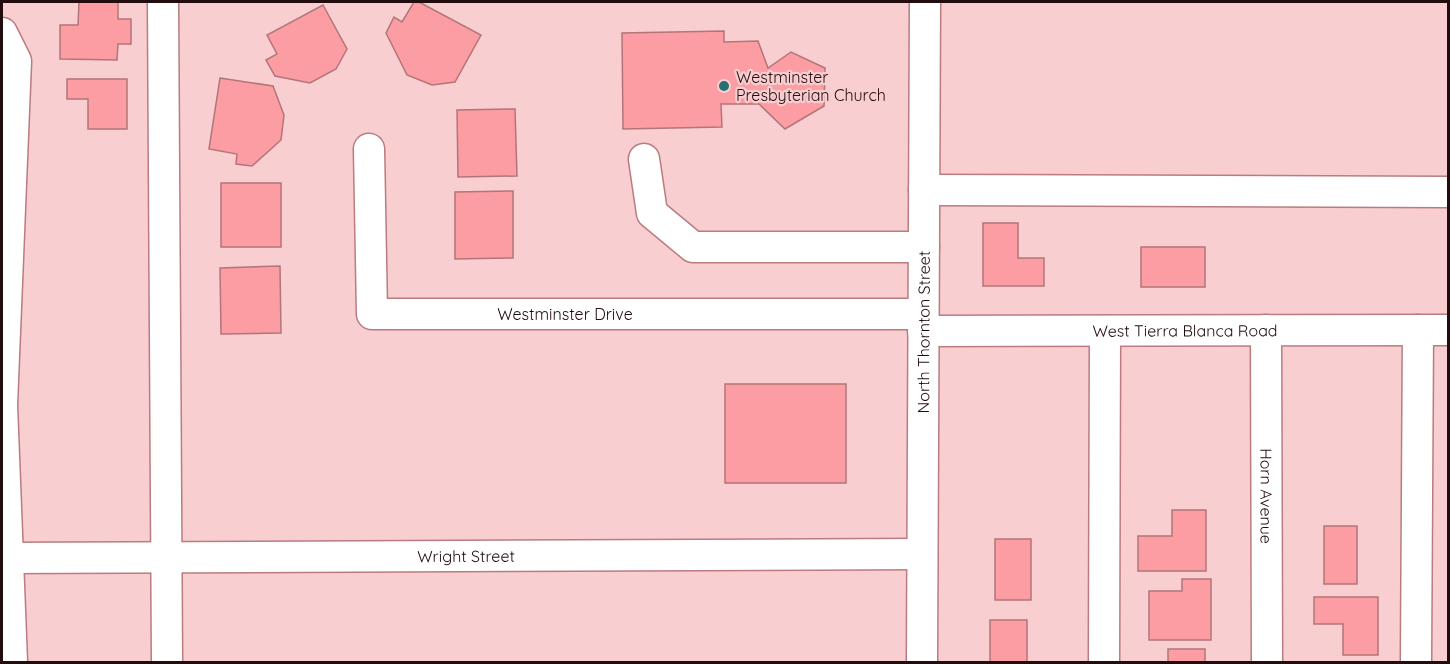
<svg xmlns="http://www.w3.org/2000/svg" width="1450" height="664" viewBox="0 0 1450 664" font-family="Quicksand,sans-serif">
  <style>
    .building { fill: #fb9da3; stroke: #b37578; stroke-width: 1.5 }
    .lines { fill: none; stroke-linecap: round; stroke-linejoin: round }
    .minor-casing { stroke: #ba7c7f; stroke-width: 33 }
    .minor { stroke: #fff; stroke-width: 30 }
    .poi-dot { fill: #257070; stroke: #f8ced0; stroke-width: 2 }
    .labels { text-anchor: middle; stroke-width: 4.5; stroke-linejoin: round; paint-order: stroke }
    .poi-label { font-size: 16px; fill: #230c0e; stroke: #f8ced0; text-anchor: start }
    .street-label { font-size: 16px; fill: #230c0e; stroke: #f8ced0 }
  </style>
  <rect width="100%" height="100%" fill="#f8ced0"/>
  <g class="building">
    <path d="M79,2H118V19H131V44H118L117,60L60,59V25H78Z"/>
    <path d="M414,2H419L481,35L455,82L432,85L407,75L386,33L394,17L402,22Z"/>
    <path d="M323,5L347,49L336,69L310,83L275,76L266,60L277,54L267,35Z"/>
    <path d="M724,31V42L758,41L768,68L791,52L825,68L824,106L785,129L759,104H721L722,127L623,129L622,33Z"/>
    <path d="M220,78L273,86L284,115L281,140L252,166L236,164L237,154L209,149Z"/>
    <path d="M67,79H127V129H88V99H67Z"/>
    <path d="M515,109L517,176L458,177L457,110Z"/>
    <rect x="221" y="183" width="60" height="64"/>
    <path d="M513,191V258L455,259V192Z"/>
    <path d="M983,223H1018V258H1044V286H983Z"/>
    <rect x="1141" y="247" width="64" height="40"/>
    <path d="M280,266L281,333L221,334L220,268Z"/>
    <rect x="725" y="384" width="121" height="99"/>
    <path d="M1172,510H1206V571H1138V536H1172Z"/>
    <rect x="1324" y="526" width="33" height="58"/>
    <rect x="995" y="539" width="36" height="61"/>
    <path d="M1182,579H1211V640H1149V591H1182Z"/>
    <path d="M1314,597H1378V655H1343V624H1314Z"/>
    <rect x="990" y="620" width="37" height="42"/>
    <rect x="1168" y="649" width="37" height="13"/>
  </g>
  <g class="lines">
    <g class="minor-casing">
      <g id="minor">
        <path d="M163,2L167,662"/>
        <path d="M2,33L16,61L2,405L12,662"/>
        <path id="s1" d="M369,149L372,314H923"/>
        <path d="M644,159L652,213L693,247H924"/>
        <path d="M924,190L1448,192"/>
        <path id="s2" d="M1266,330L1267,662"/>
        <path id="s3" d="M923,331L1448,330"/>
        <path id="s4" d="M2,558L922,554"/>
        <path id="s5" d="M922,662L925,2"/>
        <path d="M1104,662L1105,331"/>
        <path d="M1416,662L1418,330"/>
      </g>
    </g>
    <use href="#minor" class="minor"/>
  </g>
  <circle class="poi-dot" cx="724" cy="86" r="6"/>
  <g class="labels">
    <g class="poi-label">
      <text x="736" y="83">Westminster<tspan x="736" dy="18">Presbyterian Church</tspan></text>
    </g>
    <g class="street-label">
      <text dy="6" stroke="none"><textPath href="#s1" startOffset="358">Westminster Drive</textPath></text>
      <text dy="6" stroke="none"><textPath href="#s3" startOffset="262">West Tierra Blanca Road</textPath></text>
      <text dy="6" stroke="none"><textPath href="#s5" startOffset="330">North Thornton Street</textPath></text>
      <text dy="6" stroke="none"><textPath href="#s2" startOffset="166">Horn Avenue</textPath></text>
      <text dy="6" stroke="none"><textPath href="#s4" startOffset="464">Wright Street</textPath></text>
    </g>
  </g>
  <rect width="1450" height="664" fill="none" stroke="#230c0e" stroke-width="6"/>
</svg>
